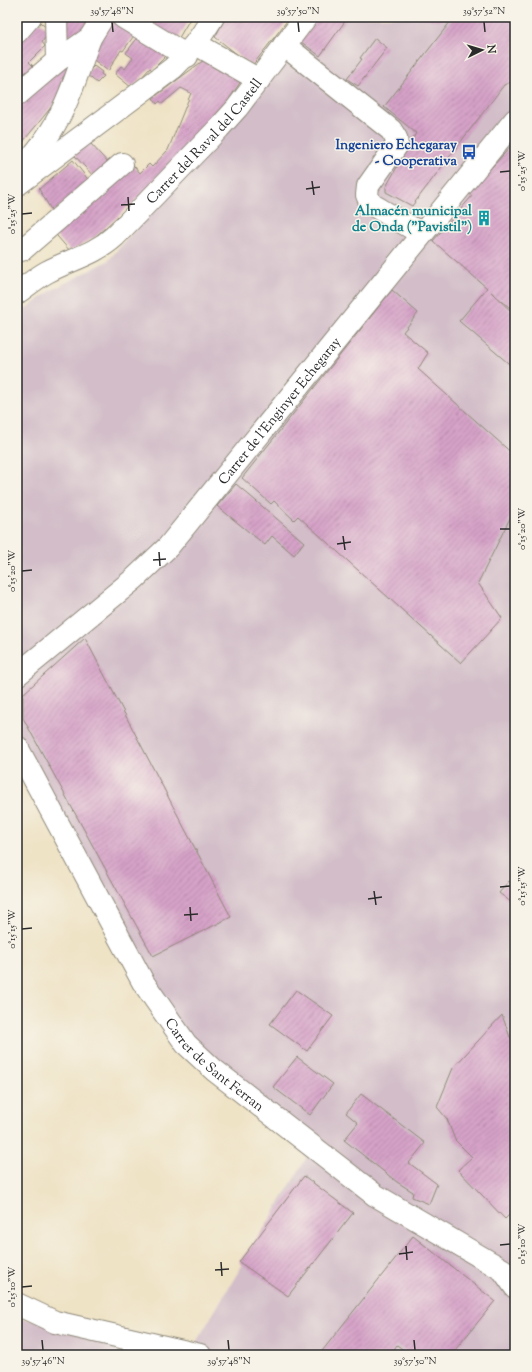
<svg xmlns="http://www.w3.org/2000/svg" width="532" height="1372" viewBox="0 0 532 1372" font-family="'Sorts Mill Goudy',serif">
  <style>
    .industrial { fill: #d2bdc8 }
    .building { fill: url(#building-hatch) }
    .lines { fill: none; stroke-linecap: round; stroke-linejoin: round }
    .minor-casing { stroke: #8d8778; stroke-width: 24 }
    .minor { stroke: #fff; stroke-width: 22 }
    .ticks { fill: none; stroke: #2b2b2b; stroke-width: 1.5 }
    .labels { text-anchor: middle; stroke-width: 3; stroke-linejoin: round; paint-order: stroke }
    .street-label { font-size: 14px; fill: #2b2b2b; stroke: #f7f3e8 }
    .transit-label { font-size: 14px; font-weight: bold; fill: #164399; stroke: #f7f3e8; text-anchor: end }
    .culture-label { font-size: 14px; font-weight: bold; fill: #0d838f; stroke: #f7f3e8; text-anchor: end }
    .neatline { fill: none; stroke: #2b2b2b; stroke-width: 1.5 }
    .ticks-label { font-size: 10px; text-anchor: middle; fill: #2b2b2b }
  </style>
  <defs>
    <pattern id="building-hatch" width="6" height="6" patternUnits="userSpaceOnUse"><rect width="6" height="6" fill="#d6a2c8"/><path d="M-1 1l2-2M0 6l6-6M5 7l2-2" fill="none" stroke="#ae84a3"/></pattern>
  </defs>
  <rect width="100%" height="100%" fill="#f7f3e8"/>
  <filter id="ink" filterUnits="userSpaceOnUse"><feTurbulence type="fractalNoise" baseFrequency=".025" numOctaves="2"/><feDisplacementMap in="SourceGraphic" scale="8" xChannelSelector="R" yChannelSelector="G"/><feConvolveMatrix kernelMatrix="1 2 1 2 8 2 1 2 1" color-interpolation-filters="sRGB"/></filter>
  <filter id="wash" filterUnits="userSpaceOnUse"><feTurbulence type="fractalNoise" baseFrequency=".012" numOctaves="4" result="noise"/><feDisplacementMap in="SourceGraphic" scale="16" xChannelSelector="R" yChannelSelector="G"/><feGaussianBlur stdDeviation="0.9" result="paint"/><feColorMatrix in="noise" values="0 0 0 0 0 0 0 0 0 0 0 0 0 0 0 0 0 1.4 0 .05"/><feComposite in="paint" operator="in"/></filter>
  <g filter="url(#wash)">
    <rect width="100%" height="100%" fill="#efe3c6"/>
    <path class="industrial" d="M311,17H515V1355H17V1318L195,1344L307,1157L177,1033L17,735V315L52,290L108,261L230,119Z"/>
    <g id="blocks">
      <g class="building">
        <path d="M34,17L50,31L42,42L45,46L29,62L33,66L35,71L17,88V45L25,37Z"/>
        <path d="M66,17H94L71,42L63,34Z"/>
        <path d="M137,17H191L177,41Z"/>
        <path d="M226,17H290L252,66L215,37Z"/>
        <path d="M319,17H348L320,56L300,41Z"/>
        <path d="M416,17H445L440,21Z"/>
        <path d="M454,17H515V80L504,85L412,206L386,192V187L416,133L384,107Z"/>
        <path d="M113,18L136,33L123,51L121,50L108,71L89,56Z"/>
        <path d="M138,37L169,53L152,70L150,68L132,88L115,74L121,66L125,69L133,58L126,53Z"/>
        <path d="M375,38L387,48L358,86L347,79L362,59L360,58Z"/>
        <path d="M71,58L66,73L62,79L67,83L62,94L17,149V103Z"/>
        <path d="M204,60L243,78L224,107L151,186L95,237L70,251L51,229L129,160L140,173L149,164L152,167L168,150L191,93L181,88L162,104L160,101L157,104L153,98Z"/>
        <path d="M94,66L102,72L101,74L104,76L97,83L86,74Z"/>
        <path d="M86,141L91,144L110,165L95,178L75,156L78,148Z"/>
        <path d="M515,142V312L491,292L515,315V369L459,321L487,288L433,241L472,196L468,193Z"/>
        <path d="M73,160L90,182L53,213L39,189Z"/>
        <path d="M17,256L21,257L18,280H17Z"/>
        <path d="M392,290L418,313L403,332L428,353L418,369L515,456V508L478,583L502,618L461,663L298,516L294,520L274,501L271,504L242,478Z"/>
        <path d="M236,484L304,542L294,555L272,536L265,545L217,506Z"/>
        <path d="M85,638L231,917L153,956L23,718V694Z"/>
        <path d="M509,881L515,886V905L499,893Z"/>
        <path d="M296,990L333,1016L307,1051L270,1024Z"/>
        <path d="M502,1015L510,1037L515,1042V1209L505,1219L458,1170L472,1157L455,1140L447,1119L437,1107L453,1068Z"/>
        <path d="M297,1057L333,1084L310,1115L273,1087Z"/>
        <path d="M361,1094L425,1143L409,1163L437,1184L429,1204L412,1197L413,1192L397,1182L344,1140L358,1123L346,1113Z"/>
        <path d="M304,1176L353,1213L288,1296L239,1262Z"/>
        <path d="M413,1236L495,1301L451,1355H410L397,1345L390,1355H319Z"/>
      </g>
    </g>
  </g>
  <g filter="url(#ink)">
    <use href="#blocks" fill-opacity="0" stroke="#8d8778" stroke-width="1"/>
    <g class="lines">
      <g class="minor-casing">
        <g id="minor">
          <path d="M56,17L57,61"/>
          <path d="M123,17L187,56"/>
          <path d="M17,32L30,17"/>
          <path d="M196,44L259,80"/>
          <path d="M284,45L391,130L396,138L397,145L368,186L367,195L371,204L422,234"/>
          <path d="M17,95L57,61L90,38L103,17"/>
          <path d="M17,175C30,159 44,144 54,126C70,99 79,68 90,38"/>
          <path d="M17,185L173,68C191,51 200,38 213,17"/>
          <path d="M22,250L122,164"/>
          <path id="s1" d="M17,293C27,286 36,278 47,272C71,259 94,255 115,236L219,128L237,108L306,17"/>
          <path id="s2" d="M17,675L134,579L168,547L515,120"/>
          <path id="s3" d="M17,747L143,982L186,1044L214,1070L375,1195L503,1270L515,1287"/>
          <path d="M17,1304L55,1322L200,1355"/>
        </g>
      </g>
      <use href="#minor" class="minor"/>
    </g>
  </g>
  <path class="ticks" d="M112,22L113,32M298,22L299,32M484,22L485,32M500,172L510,171M312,181L314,195M306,189L320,187M128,197L129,211M121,205L135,204M22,214L32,213M500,529H510M343,536L345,550M337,544L351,542M159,552L160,566M153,560L166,559M22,571L32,570M500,887L510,886M374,891L376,905M368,899L382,897M190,907L191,921M184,915L198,914M22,929L32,928M500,1245L510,1244M406,1246L407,1260M399,1254L413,1252M221,1262L222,1276M215,1270L229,1269M22,1287L32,1286M42,1340L43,1350M228,1340L229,1350M414,1340L415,1350"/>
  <defs>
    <g id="bus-bare" transform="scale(1.2)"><path d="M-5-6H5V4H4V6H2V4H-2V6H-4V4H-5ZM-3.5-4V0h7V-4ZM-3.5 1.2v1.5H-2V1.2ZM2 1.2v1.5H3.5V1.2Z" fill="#1a4fb4" stroke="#f7f3e8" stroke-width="2.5" paint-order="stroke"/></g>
    <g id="building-bare" transform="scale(1.2)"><path d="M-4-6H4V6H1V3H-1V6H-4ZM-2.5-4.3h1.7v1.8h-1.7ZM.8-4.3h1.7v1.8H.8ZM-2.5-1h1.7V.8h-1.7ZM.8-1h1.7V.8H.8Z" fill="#0f9aa8" stroke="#f7f3e8" stroke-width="2.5" paint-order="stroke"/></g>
  </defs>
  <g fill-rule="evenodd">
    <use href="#bus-bare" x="469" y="152"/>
    <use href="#building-bare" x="484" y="218"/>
  </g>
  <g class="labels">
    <g class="street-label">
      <text dy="5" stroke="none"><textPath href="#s1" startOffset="244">Carrer del Raval del Castell</textPath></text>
      <text dy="5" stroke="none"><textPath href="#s2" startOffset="374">Carrer de l'Enginyer Echegaray</textPath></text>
      <text dy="5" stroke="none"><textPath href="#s3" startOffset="377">Carrer de Sant Ferran</textPath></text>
    </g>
    <g class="transit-label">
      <text x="457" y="149">Ingeniero Echegaray<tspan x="457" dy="16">- Cooperativa</tspan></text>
    </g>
    <g class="culture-label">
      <text x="472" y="215">Almacén municipal<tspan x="472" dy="16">de Onda ("Pavistil")</tspan></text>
    </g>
  </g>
  <rect width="532" height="1372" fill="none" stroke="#f7f3e8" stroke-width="44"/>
  <g transform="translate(482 50) rotate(85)" stroke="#f7f3e8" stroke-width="3" paint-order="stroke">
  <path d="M0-3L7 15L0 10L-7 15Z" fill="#2b2b2b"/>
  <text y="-6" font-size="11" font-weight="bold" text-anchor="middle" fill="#2b2b2b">N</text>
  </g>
  <rect x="22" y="22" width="488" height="1328" class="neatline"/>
  <g class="ticks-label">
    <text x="112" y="14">39°57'48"N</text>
    <text x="298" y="14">39°57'50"N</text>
    <text x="484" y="14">39°57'52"N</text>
    <text transform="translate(521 171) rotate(-90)" y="4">0°15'25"W</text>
    <text transform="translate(11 214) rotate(-90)" y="4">0°15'25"W</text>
    <text transform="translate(521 529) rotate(-90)" y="4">0°15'20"W</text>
    <text transform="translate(11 571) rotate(-90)" y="4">0°15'20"W</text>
    <text transform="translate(521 886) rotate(-90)" y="4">0°15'15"W</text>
    <text transform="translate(11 929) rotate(-90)" y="4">0°15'15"W</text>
    <text transform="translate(521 1244) rotate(-90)" y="4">0°15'10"W</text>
    <text transform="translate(11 1287) rotate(-90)" y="4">0°15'10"W</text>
    <text x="43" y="1364">39°57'46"N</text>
    <text x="229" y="1364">39°57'48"N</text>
    <text x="415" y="1364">39°57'50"N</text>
  </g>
</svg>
